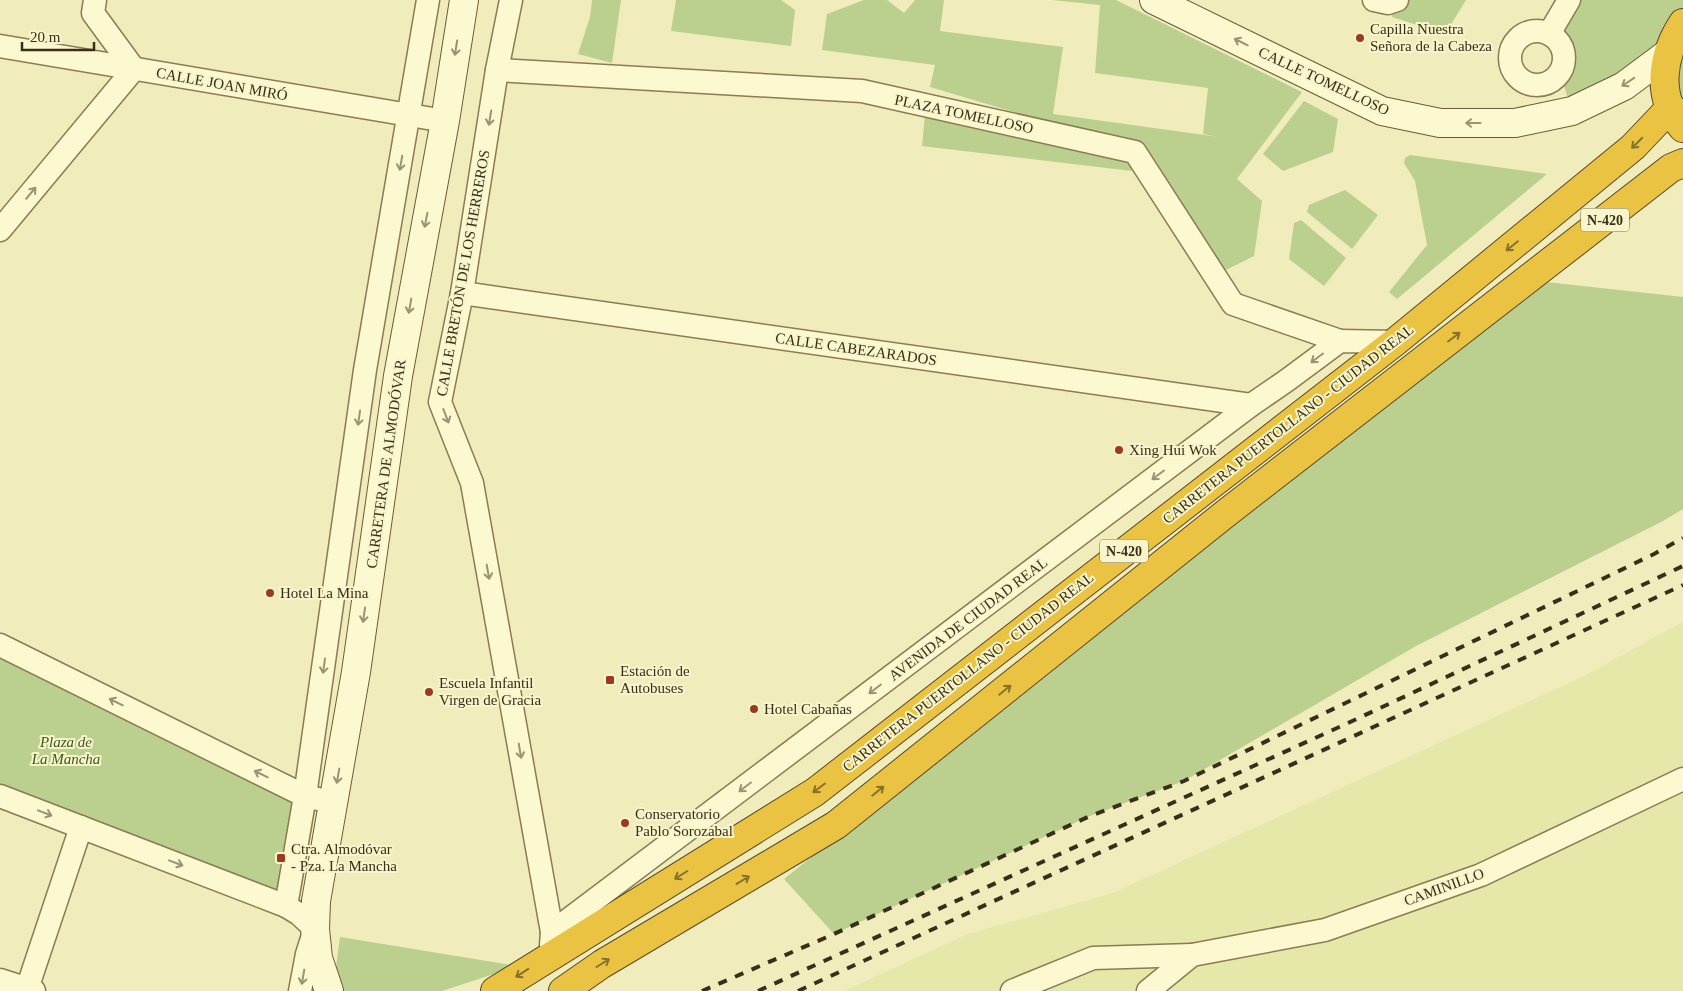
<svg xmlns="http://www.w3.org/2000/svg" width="1683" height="991" viewBox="0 0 1683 991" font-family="'Times New Roman',serif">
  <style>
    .farmland { fill: #e5e8a8 }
    .green { fill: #bbd08f }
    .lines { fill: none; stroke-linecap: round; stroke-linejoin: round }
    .street-casing { stroke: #8a7c54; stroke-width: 25 }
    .secondary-casing { stroke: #6b5c37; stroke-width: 30 }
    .highway-casing { stroke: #574829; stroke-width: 30 }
    .street { stroke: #fcf8cf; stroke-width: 22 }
    .secondary { stroke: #fcf8cf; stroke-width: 28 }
    .highway { stroke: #eac342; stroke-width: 28 }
    .rail { stroke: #382e1a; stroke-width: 4; stroke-dasharray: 9 9; stroke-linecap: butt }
    .oneway { stroke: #9a9374 }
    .oneway2 { stroke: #88712c }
    .poi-dot { fill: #9e381f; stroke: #f8f5cb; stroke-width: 2 }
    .labels { text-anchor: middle; stroke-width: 4; stroke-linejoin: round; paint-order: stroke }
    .shield { fill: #f8f5cb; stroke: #726a4f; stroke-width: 1 }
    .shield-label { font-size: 14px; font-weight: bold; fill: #382e1a }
    .poi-label { font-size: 15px; fill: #382e1a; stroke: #f8f5cb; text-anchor: start }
    .street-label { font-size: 15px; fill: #382e1a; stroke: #f8f5cb }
    .park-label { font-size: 15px; font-style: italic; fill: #3c561f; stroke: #f8f5cb }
  </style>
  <rect width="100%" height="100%" fill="#f1ecbb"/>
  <path class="farmland" d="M1683,622V991H844L968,934L1113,893L1584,676Z"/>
  <g class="green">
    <path d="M592,0H621L612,63L578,54L590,17Z"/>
    <path d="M676,0H781L795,10L791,46L671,31Z"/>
    <path d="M864,0H887L904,13L915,0H944L940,31L1063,47L1053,114L1219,137L1203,134L1208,88L1095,73L1100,5L1052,0H1116L1302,92L1237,179L1262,201L1254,256L1224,271L1135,151L1132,171L922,146L926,105L1051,123L930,87L935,65L822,50L827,14Z"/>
    <path d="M1397,0H1466L1445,34L1392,17L1388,3Z"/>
    <path d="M1569,0H1683V23L1674,36L1572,111L1560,73C1565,59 1564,48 1554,37Z"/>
    <path d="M1683,47V100L1677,83L1680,53Z"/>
    <path d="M1304,101L1338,119L1333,152L1283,171L1263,154Z"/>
    <path d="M1410,155L1547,174L1397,299L1389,292L1427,245L1415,181L1404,163L1405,158Z"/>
    <path d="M1345,190L1378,215L1352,249L1307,212L1309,205Z"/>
    <path d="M1301,220L1346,258L1324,286L1289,259L1294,223Z"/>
    <path d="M1528,280L1683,297V509L1663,521L1416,646L1184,781L1090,816L834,934L784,879Z"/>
    <path d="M0,645L305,796L286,906L0,796Z"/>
    <path d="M340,937L518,966L442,991H340L335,975Z"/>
  </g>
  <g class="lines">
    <g class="street-casing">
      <g id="street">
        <path d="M511,0L497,70L462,293L440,402L472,483L552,932L551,945"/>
        <path d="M1374,0L1388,3L1397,0"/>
        <circle cx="1537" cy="58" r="27"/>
        <path d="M1549,34L1569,0"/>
        <path d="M0,46L445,121"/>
        <path d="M497,70L862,91L1135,152L1233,304L1340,341"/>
        <path d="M0,230L134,69L93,13L95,0"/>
        <path d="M462,293L1251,405"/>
        <path d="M0,645L305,796L318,799"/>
        <path d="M0,796L286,906L299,914L315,929L307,954L300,991"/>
        <path d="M286,906L305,796L365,370L428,0"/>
        <path d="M552,932L1251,405L1286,381L1340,341L1395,342"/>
        <path d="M0,980L34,991"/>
        <path d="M27,989L81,827"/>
        <path d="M1012,991L1093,958L1192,955"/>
        <path d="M1148,991L1192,955L1325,930L1481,875L1683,779"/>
      </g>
    </g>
    <g class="secondary-casing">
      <g id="secondary">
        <path d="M1154,0L1382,111L1440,123H1515L1572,111L1624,86L1667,54"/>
        <path d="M329,991L318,958L315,929L316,901L356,672L398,376L445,121L464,0"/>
      </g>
    </g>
    <g class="highway-casing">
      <g id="highway">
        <path d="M1683,23C1662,55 1655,97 1683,128"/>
        <path d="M495,991L815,792L1395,342L1633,147L1671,107"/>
        <path d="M563,991L602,964L836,825L1225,514L1671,168L1683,163"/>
      </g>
    </g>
    <use href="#street" class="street"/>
    <use href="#secondary" class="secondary"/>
    <use href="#highway" class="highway"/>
    <g class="rail">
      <path d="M702,991L834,934L1090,816L1184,781L1654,554L1683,538"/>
      <path d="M758,991L1346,724L1683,566"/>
      <path d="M798,991L1683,585"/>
    </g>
  </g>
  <defs><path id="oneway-shaft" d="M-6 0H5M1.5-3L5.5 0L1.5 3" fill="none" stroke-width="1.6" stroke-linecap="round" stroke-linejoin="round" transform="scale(1.25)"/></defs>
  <g class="oneway">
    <use href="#oneway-shaft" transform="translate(1241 42) rotate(-154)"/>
    <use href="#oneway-shaft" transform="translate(456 48) rotate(99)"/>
    <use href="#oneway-shaft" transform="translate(1628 82) rotate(146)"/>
    <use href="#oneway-shaft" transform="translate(490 118) rotate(99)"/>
    <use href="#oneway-shaft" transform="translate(1473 123) rotate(180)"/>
    <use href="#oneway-shaft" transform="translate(401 163) rotate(100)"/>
    <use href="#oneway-shaft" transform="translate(31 193) rotate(-50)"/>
    <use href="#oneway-shaft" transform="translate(426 220) rotate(101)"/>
    <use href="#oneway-shaft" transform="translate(410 306) rotate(100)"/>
    <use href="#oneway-shaft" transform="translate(1317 358) rotate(143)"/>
    <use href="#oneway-shaft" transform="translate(446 416) rotate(69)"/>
    <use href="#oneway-shaft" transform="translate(359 418) rotate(98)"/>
    <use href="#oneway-shaft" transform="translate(1158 475) rotate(143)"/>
    <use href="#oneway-shaft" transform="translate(488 572) rotate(80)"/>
    <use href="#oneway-shaft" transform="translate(364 615) rotate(98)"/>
    <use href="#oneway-shaft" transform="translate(324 666) rotate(98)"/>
    <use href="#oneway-shaft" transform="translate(875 689) rotate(143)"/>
    <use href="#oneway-shaft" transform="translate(116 702) rotate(-154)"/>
    <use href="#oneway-shaft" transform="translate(520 751) rotate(80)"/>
    <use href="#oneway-shaft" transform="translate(261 774) rotate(-154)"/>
    <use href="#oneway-shaft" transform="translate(338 776) rotate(100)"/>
    <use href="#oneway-shaft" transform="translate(745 787) rotate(143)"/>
    <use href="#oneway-shaft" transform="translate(45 813) rotate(21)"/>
    <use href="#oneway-shaft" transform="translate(176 863) rotate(21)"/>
    <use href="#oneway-shaft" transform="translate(303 977) rotate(100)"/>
  </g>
  <g class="oneway2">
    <use href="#oneway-shaft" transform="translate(1637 143) rotate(135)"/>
    <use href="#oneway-shaft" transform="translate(1512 246) rotate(141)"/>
    <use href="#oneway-shaft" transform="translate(1454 337) rotate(-37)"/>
    <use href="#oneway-shaft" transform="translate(1005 690) rotate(-39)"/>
    <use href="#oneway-shaft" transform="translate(819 788) rotate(143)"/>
    <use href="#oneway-shaft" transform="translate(878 791) rotate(-39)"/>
    <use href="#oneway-shaft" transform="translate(681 875) rotate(148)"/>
    <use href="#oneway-shaft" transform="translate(743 880) rotate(-31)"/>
    <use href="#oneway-shaft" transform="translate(603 963) rotate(-32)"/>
    <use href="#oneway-shaft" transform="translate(522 973) rotate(147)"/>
  </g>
  <g class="poi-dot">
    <circle cx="1360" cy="38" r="5"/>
    <circle cx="1119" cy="450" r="5"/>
    <circle cx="270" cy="593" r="5"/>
    <rect x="605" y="675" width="10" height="10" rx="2.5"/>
    <circle cx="429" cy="692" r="5"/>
    <circle cx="754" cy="709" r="5"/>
    <circle cx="625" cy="823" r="5"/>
    <rect x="276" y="853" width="10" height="10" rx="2.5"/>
  </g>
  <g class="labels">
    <g class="shield">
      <rect x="1581" y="208.5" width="48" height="23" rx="4"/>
      <rect x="1100" y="539.5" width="48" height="23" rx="4"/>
    </g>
    <g class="shield-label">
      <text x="1605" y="225">N-420</text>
      <text x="1124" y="556">N-420</text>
    </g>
    <g class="poi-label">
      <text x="1370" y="34">Capilla Nuestra<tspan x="1370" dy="17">Señora de la Cabeza</tspan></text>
      <text x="1129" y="455">Xing Hui Wok</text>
      <text x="280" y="598">Hotel La Mina</text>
      <text x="620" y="676">Estación de<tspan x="620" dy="17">Autobuses</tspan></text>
      <text x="439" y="688">Escuela Infantil<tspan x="439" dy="17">Virgen de Gracia</tspan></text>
      <text x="764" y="714">Hotel Cabañas</text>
      <text x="635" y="819">Conservatorio<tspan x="635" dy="17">Pablo Sorozabal</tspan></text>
      <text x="291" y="854">Ctra. Almodóvar<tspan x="291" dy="17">- Pza. La Mancha</tspan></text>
    </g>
    <g class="street-label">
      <text transform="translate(1324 81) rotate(25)" y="5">CALLE TOMELLOSO</text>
      <text transform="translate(222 84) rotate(10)" y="5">CALLE JOAN MIRÓ</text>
      <text transform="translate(964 114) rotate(12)" y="5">PLAZA TOMELLOSO</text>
      <text transform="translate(463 273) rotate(-80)" y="5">CALLE BRETÓN DE LOS HERREROS</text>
      <text transform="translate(856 349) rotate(8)" y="5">CALLE CABEZARADOS</text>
      <text transform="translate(1288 424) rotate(-38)" y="5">CARRETERA PUERTOLLANO - CIUDAD REAL</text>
      <text transform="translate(386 464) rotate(-82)" y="5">CARRETERA DE ALMODÓVAR</text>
      <text transform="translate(968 619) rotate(-37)" y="5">AVENIDA DE CIUDAD REAL</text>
      <text transform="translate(968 672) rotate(-38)" y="5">CARRETERA PUERTOLLANO - CIUDAD REAL</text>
      <text transform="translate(1444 887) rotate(-20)" y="5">CAMINILLO</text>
    </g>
    <g class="park-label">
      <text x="66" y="747">Plaza de<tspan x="66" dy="17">La Mancha</tspan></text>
    </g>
  </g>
  <path d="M22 42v8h72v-8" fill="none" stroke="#382e1a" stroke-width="2.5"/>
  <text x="30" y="42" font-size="15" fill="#382e1a" stroke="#f8f5cb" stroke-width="4" paint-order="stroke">20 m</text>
</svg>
